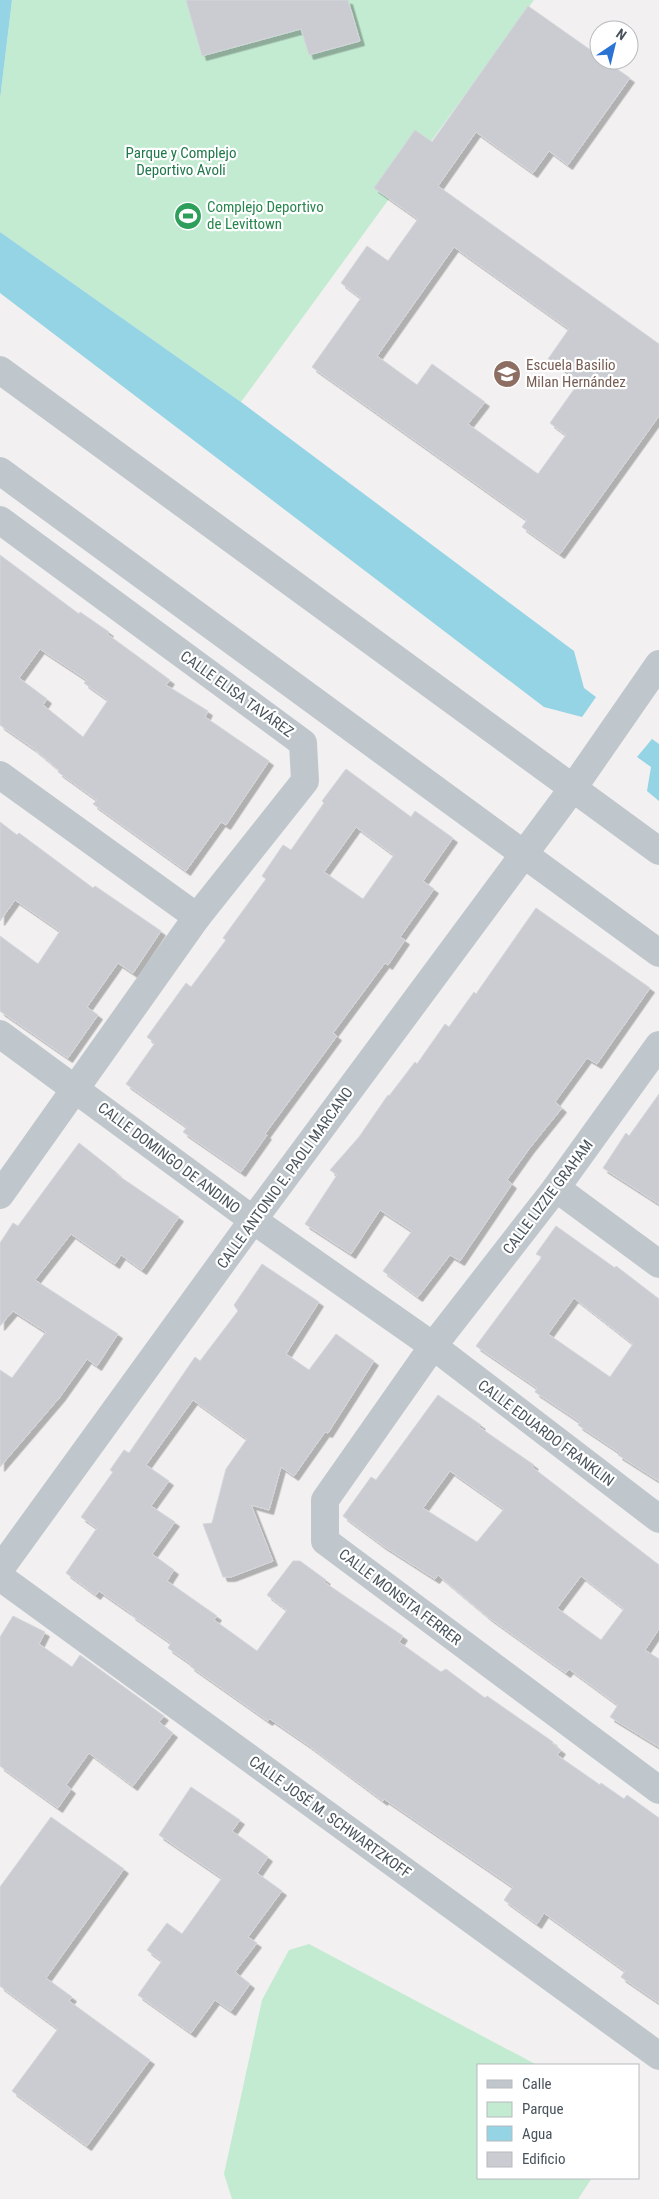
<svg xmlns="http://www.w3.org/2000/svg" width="659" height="2199" viewBox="0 0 659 2199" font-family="'Roboto Condensed',sans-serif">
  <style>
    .green { fill: #c3ebd2 }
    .water { fill: #94d4e4 }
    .building { fill: #caccd2; stroke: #d4d6db; fill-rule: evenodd; filter: url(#shadow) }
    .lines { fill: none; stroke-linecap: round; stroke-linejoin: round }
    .minor { stroke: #bfc7cd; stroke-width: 28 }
    .labels { text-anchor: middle; stroke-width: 4.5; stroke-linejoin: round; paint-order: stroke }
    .park-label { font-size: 15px; fill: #20774b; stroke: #fff }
    .leisure-label { font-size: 15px; fill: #27864d; stroke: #fff; text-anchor: start }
    .education-label { font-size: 15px; fill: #785e54; stroke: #fff; text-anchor: start }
    .street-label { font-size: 15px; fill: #49535c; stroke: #fff }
  </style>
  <defs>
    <filter id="shadow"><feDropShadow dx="4.5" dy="4.5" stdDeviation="0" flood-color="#0004"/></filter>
  </defs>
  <rect width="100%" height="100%" fill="#f2f0f0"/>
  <g class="green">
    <path d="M12,0H534L241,402L0,232V99Z"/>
    <path d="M309,1944L537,2065H478V2178H592L578,2199H232L224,2174L262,2000L289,1950Z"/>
  </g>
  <g class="water">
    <path d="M0,0H12L0,99Z"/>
    <path d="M0,232L241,402L574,651L584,688L596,697L582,717L544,707L0,293Z"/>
    <path d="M652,739L659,744V801L647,791L651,767L637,757Z"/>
  </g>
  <g class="building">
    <path d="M186,0H348L360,41L309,55L301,29L202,56Z"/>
    <path d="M528,6L599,56V60H604L630,78L568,165L549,151L533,173L476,132L438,186L659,344V416L560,554L522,527L527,520L312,367L361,298L341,283L367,246L388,261L418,219L374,188L415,130L432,142ZM454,247L569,329L548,359L580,381L550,423L566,435L538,474L468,424L485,402L432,364L417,385L377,356Z"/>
    <path d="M0,555L79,614L80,612L109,632L107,634L170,680L166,685L208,711L205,717L269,761L226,825L221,822L186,871L93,804L97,800L58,772L59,770L33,748L0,725ZM40,649L87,680L84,683L108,700L83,737L43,705L47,699L19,678Z"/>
    <path d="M346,769L411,817L415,811L453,838L423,881L434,889L400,937L405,940L388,965L385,963L333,1033L337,1036L265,1134L267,1135L241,1172L183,1132L187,1127L126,1084L155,1043L147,1037L186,983L191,987L226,940L223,938L266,879L262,876L283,845L291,850L324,803L322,801ZM356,827L394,855L363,899L324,872Z"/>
    <path d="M0,822L17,835L19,833L93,888L95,886L161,931L133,973L118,963L87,1007L98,1015L68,1058L0,1011V936L38,964L60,931L15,900L0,921Z"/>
    <path d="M536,908L650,988L597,1064L587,1058L555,1102L562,1108L529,1149L507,1180L512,1184L460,1261L450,1255L418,1297L383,1271L412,1231L380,1210L351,1254L305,1224L337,1175L330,1170L359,1137L388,1095L389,1096L415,1062L417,1064L445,1024L449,1027L474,992L476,994Z"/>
    <path d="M659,1094V1204L603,1168L626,1133L629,1136Z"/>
    <path d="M79,1143L117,1173L116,1174L179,1217L142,1270L121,1255L115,1264L71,1234L35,1280L118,1334L97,1366L87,1359L60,1397L0,1467V1370L12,1378L46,1332L13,1311L0,1326V1243L13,1223L18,1226Z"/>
    <path d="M556,1226L615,1268L616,1266L659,1299V1481L618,1455L620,1453L578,1425L580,1422L535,1392L537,1388L476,1346L542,1257L536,1254ZM574,1298L633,1344L610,1377L548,1334Z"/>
    <path d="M262,1264L319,1302L286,1354L309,1370L336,1334L374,1361L328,1433L325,1432L294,1476L281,1467L269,1510L251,1505L273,1561L231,1577H223L203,1524L212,1523L226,1469L247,1439L193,1400L146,1465L169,1481L151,1506L175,1522L152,1554L174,1570L167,1581L217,1616L214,1620L257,1651L287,1610L267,1595L293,1561H300L326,1580L324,1582L403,1636L399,1642L441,1672L446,1669L485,1698L487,1696L553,1742L552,1743L561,1750L557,1755L600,1785L601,1783L624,1799L627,1795L659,1818V2003L621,1977L625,1971L544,1913L537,1924L504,1900L513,1887L384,1799L383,1801L308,1745L270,1719L268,1721L190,1666L191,1664L168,1648L171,1643L131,1615L132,1614L99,1591L96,1595L66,1573L97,1528L81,1517L113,1472L110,1470L124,1450L129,1453L195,1357L200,1361L238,1311L234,1305Z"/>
    <path d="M438,1395L481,1425L479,1427L534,1465L532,1467L659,1565V1629L645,1650L659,1659V1747L610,1717L618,1705L569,1669L566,1673L488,1617L438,1575L435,1579L382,1545L343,1516L371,1477L376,1480ZM450,1471L504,1509L477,1542L423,1508ZM581,1576L624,1609L601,1640L557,1608Z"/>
    <path d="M13,1616L45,1632L39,1644L72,1667L80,1655L164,1716L159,1722L173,1733L133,1786L89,1753L66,1785L71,1789L58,1808L0,1766V1637Z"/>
    <path d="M191,1787L240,1820L232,1831L268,1857L257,1873L282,1891L248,1937L257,1943L235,1972L250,1984L231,2011L215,2000L191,2033L138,1995L162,1961L147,1950L167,1923L182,1934L222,1878L159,1835Z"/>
    <path d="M51,1817L124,1869L46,1978L72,1997L69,2001L150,2060L87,2146L12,2091L58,2029L0,1986V1887Z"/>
  </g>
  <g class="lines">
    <g class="minor">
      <path d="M0,370L659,851"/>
      <path d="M0,471L659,953"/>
      <path d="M0,520L303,743L305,781L197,917L0,1195"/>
      <path d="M0,775L197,917"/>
      <path d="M0,1034L253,1220L433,1346L659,1519"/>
      <path d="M659,1045L556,1188L433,1346L325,1500V1541L659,1790"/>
      <path d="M556,1188L659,1264"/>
      <path d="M0,1569L253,1220L573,788L659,664"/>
      <path d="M0,1577L659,2056"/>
    </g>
  </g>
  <defs>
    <g id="stadium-disc" transform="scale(1.4375)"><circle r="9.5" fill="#2e9e5b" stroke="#fff"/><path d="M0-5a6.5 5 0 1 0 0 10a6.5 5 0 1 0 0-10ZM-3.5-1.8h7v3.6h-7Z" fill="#fff"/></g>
    <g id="school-disc" transform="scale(1.4375)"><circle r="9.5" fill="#8d6e63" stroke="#fff"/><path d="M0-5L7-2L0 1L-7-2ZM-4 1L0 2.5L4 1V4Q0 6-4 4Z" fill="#fff"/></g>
  </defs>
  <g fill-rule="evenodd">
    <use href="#stadium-disc" x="188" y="216"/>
    <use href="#school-disc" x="507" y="374"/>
  </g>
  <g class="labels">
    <g class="park-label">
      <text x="181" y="158">Parque y Complejo<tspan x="181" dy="17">Deportivo Avoli</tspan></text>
    </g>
    <g class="leisure-label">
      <text x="207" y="212">Complejo Deportivo<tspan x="207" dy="17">de Levittown</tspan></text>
    </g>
    <g class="education-label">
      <text x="526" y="370">Escuela Basilio<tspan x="526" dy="17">Milan Hernández</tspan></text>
    </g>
    <g class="street-label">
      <text transform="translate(237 694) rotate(36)" y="5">CALLE ELISA TAVÁREZ</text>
      <text transform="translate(169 1158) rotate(37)" y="5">CALLE DOMINGO DE ANDINO</text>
      <text transform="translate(285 1178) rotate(-54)" y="5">CALLE ANTONIO E. PAOLI MARCANO</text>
      <text transform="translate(548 1197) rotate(-53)" y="5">CALLE LIZZIE GRAHAM</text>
      <text transform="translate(546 1433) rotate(37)" y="5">CALLE EDUARDO FRANKLIN</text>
      <text transform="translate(400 1597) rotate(37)" y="5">CALLE MONSITA FERRER</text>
      <text transform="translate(330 1817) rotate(36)" y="5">CALLE JOSÉ M. SCHWARTZKOFF</text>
    </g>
  </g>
  <rect x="477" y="2064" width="162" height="115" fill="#ffffff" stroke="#b6babe"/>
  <rect x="487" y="2080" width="25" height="8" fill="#bfc7cd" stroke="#b6babe"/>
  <text x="522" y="2089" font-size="15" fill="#49535c">Calle</text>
  <rect x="487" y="2102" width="25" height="15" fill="#c3ebd2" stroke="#b6babe"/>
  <text x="522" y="2114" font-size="15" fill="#49535c">Parque</text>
  <rect x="487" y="2126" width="25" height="15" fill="#94d4e4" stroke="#b6babe"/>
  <text x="522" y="2139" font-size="15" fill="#49535c">Agua</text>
  <rect x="487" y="2152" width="25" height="15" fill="#caccd2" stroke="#b6babe"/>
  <text x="522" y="2164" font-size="15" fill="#49535c">Edificio</text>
  <g transform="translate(614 45) rotate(35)"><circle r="24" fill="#ffffff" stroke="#b6babe"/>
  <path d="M0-4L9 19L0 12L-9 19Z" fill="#2a73d2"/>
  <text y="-8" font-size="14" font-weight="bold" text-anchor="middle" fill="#49535c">N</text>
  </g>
</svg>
